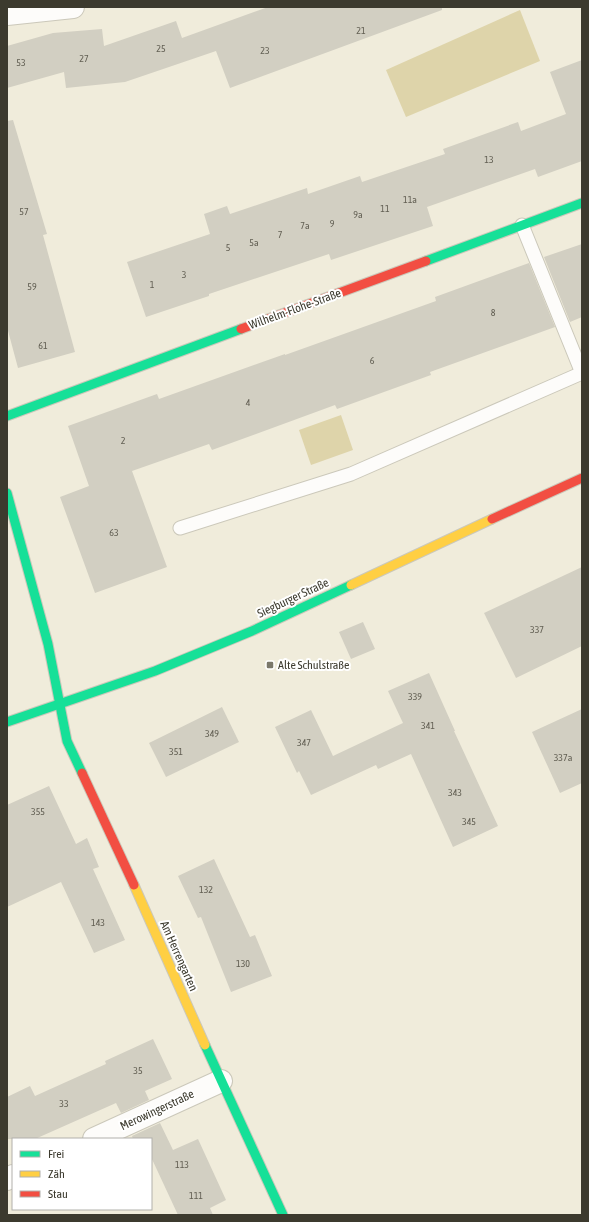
<svg xmlns="http://www.w3.org/2000/svg" width="589" height="1222" viewBox="0 0 589 1222" font-family="'Asap Condensed',sans-serif">
  <style>
    .green { fill: #ded4aa }
    .building { fill: #d2cfc2 }
    .lines { fill: none; stroke-linecap: round; stroke-linejoin: round }
    .lane-casing { stroke: #cbc8ba; stroke-width: 15 }
    .street-casing { stroke: #cbc8ba; stroke-width: 24 }
    .fast-casing { stroke: #cbc8ba; stroke-width: 11 }
    .slow-casing { stroke: #cbc8ba; stroke-width: 11 }
    .jam-casing { stroke: #cbc8ba; stroke-width: 11 }
    .lane { stroke: #fdfcfa; stroke-width: 13 }
    .street { stroke: #fdfcfa; stroke-width: 22 }
    .fast { stroke: #16e098; stroke-width: 9 }
    .slow { stroke: #ffcf43; stroke-width: 9 }
    .jam { stroke: #f24e42; stroke-width: 9 }
    .poi-dot { fill: #7b786b; stroke: #fff; stroke-width: 1.5 }
    .labels { text-anchor: middle; stroke-width: 4; stroke-linejoin: round; paint-order: stroke }
    .number-label { font-size: 10px; fill: #625f53 }
    .street-label { font-size: 12px; fill: #3c3a2e; stroke: #fff }
    .poi-label { font-size: 12px; fill: #3c3a2e; stroke: #fff; text-anchor: start }
  </style>
  <rect width="100%" height="100%" fill="#f0ecdb"/>
  <g class="green">
    <path d="M520,10L540,61L406,117L386,70Z"/>
    <path d="M341,415L353,450L311,465L299,430Z"/>
  </g>
  <g class="building">
    <path d="M268,7H442V10L230,88L216,51L125,82L66,88L64,72L7,88V46L53,33L102,29L104,46L176,21L182,38Z"/>
    <path d="M582,60V161L538,177L535,169L427,207L433,226L331,260L329,254L209,294V296L146,317L127,262L210,234L204,214L227,206L230,214L307,188L308,194L360,176L362,182L445,154L443,149L518,122L521,131L566,114L550,72Z"/>
    <path d="M13,120L47,234L43,235L75,352L18,368L7,327V121Z"/>
    <path d="M582,244V317L570,322L544,257Z"/>
    <path d="M529,263L555,327L430,372L431,375L337,409L335,405L212,450L209,444L132,471L167,567L95,593L60,497L89,486L68,426L157,394L159,399L285,354V355L436,301L435,297Z"/>
    <path d="M582,567V646L516,678L484,613Z"/>
    <path d="M363,622L375,649L351,659L339,632Z"/>
    <path d="M429,673L455,731H454L498,826L453,847L411,754L378,769L376,765L311,795L299,771L297,773L275,727L311,710L333,756L403,723L388,691Z"/>
    <path d="M222,707L239,742L166,777L149,743Z"/>
    <path d="M582,709V783L560,793L532,732Z"/>
    <path d="M49,786L76,844L87,838L99,867L93,869L125,940L94,953L61,882L7,907V805Z"/>
    <path d="M214,859L250,937L255,935L272,976L231,992L201,917L198,918L178,876Z"/>
    <path d="M153,1039L172,1079L145,1091L149,1100L121,1113L116,1103L35,1139H7V1097L30,1086L35,1096L106,1064L105,1061Z"/>
    <path d="M160,1123L173,1150L198,1139L226,1200L210,1208L213,1215H178L151,1157V1139H133L132,1136Z"/>
  </g>
  <g class="lines">
    <g class="lane-casing">
      <g id="lane">
        <path d="M522,225L582,373"/>
        <path d="M180,528L351,474L582,373"/>
      </g>
    </g>
    <g class="street-casing">
      <g id="street">
        <path d="M7,14L73,7"/>
        <path d="M94,1139L221,1081"/>
        <path d="M7,1179L13,1176"/>
      </g>
    </g>
    <g class="fast-casing">
      <g id="fast">
        <path d="M426,261L582,203"/>
        <path d="M7,416L241,329"/>
        <path d="M7,493L48,644L67,741L82,773"/>
        <path d="M7,722L155,671L252,631L351,585"/>
        <path d="M205,1045L283,1215"/>
      </g>
    </g>
    <g class="slow-casing">
      <g id="slow">
        <path d="M351,585L492,519"/>
        <path d="M134,885L205,1045"/>
      </g>
    </g>
    <g class="jam-casing">
      <g id="jam">
        <path d="M241,329L426,261"/>
        <path d="M492,519L582,478"/>
        <path d="M82,773L134,885"/>
      </g>
    </g>
    <use href="#lane" class="lane"/>
    <use href="#street" class="street"/>
    <use href="#fast" class="fast"/>
    <use href="#slow" class="slow"/>
    <use href="#jam" class="jam"/>
  </g>
  <rect class="poi-dot" x="266" y="661" width="8" height="8" rx="2"/>
  <g class="labels">
    <g class="number-label">
      <text x="361" y="34">21</text>
      <text x="161" y="52">25</text>
      <text x="265" y="54">23</text>
      <text x="84" y="62">27</text>
      <text x="21" y="66">53</text>
      <text x="489" y="163">13</text>
      <text x="410" y="203">11a</text>
      <text x="385" y="212">11</text>
      <text x="24" y="215">57</text>
      <text x="358" y="218">9a</text>
      <text x="332" y="227">9</text>
      <text x="305" y="229">7a</text>
      <text x="280" y="238">7</text>
      <text x="254" y="246">5a</text>
      <text x="228" y="251">5</text>
      <text x="184" y="278">3</text>
      <text x="152" y="288">1</text>
      <text x="32" y="290">59</text>
      <text x="493" y="316">8</text>
      <text x="43" y="349">61</text>
      <text x="372" y="364">6</text>
      <text x="248" y="406">4</text>
      <text x="123" y="444">2</text>
      <text x="114" y="536">63</text>
      <text x="537" y="633">337</text>
      <text x="415" y="700">339</text>
      <text x="428" y="729">341</text>
      <text x="212" y="737">349</text>
      <text x="304" y="746">347</text>
      <text x="176" y="755">351</text>
      <text x="563" y="761">337a</text>
      <text x="455" y="796">343</text>
      <text x="38" y="815">355</text>
      <text x="469" y="825">345</text>
      <text x="206" y="893">132</text>
      <text x="98" y="926">143</text>
      <text x="243" y="967">130</text>
      <text x="138" y="1074">35</text>
      <text x="64" y="1107">33</text>
      <text x="182" y="1168">113</text>
      <text x="196" y="1199">111</text>
    </g>
    <g class="street-label">
      <text transform="translate(295 309) rotate(-20)" y="4">Wilhelm-Flohe-Straße</text>
      <text transform="translate(293 598) rotate(-25)" y="4">Siegburger Straße</text>
      <text transform="translate(179 956) rotate(66)" y="4">Am Herrengarten</text>
      <text transform="translate(157 1110) rotate(-25)" y="4">Merowingerstraße</text>
    </g>
    <g class="poi-label">
      <text x="278" y="669">Alte Schulstraße</text>
    </g>
  </g>
  <rect width="589" height="1222" fill="none" stroke="#3c3a2e" stroke-width="16"/>
  <rect x="12" y="1138" width="140" height="72" fill="#ffffff" stroke="#b1b0ab"/>
  <rect x="20" y="1151" width="20" height="6" fill="#16e098" stroke="#b1b0ab"/>
  <text x="48" y="1158" font-size="12" fill="#3c3a2e">Frei</text>
  <rect x="20" y="1171" width="20" height="6" fill="#ffcf43" stroke="#b1b0ab"/>
  <text x="48" y="1178" font-size="12" fill="#3c3a2e">Zäh</text>
  <rect x="20" y="1191" width="20" height="6" fill="#f24e42" stroke="#b1b0ab"/>
  <text x="48" y="1198" font-size="12" fill="#3c3a2e">Stau</text>
</svg>
